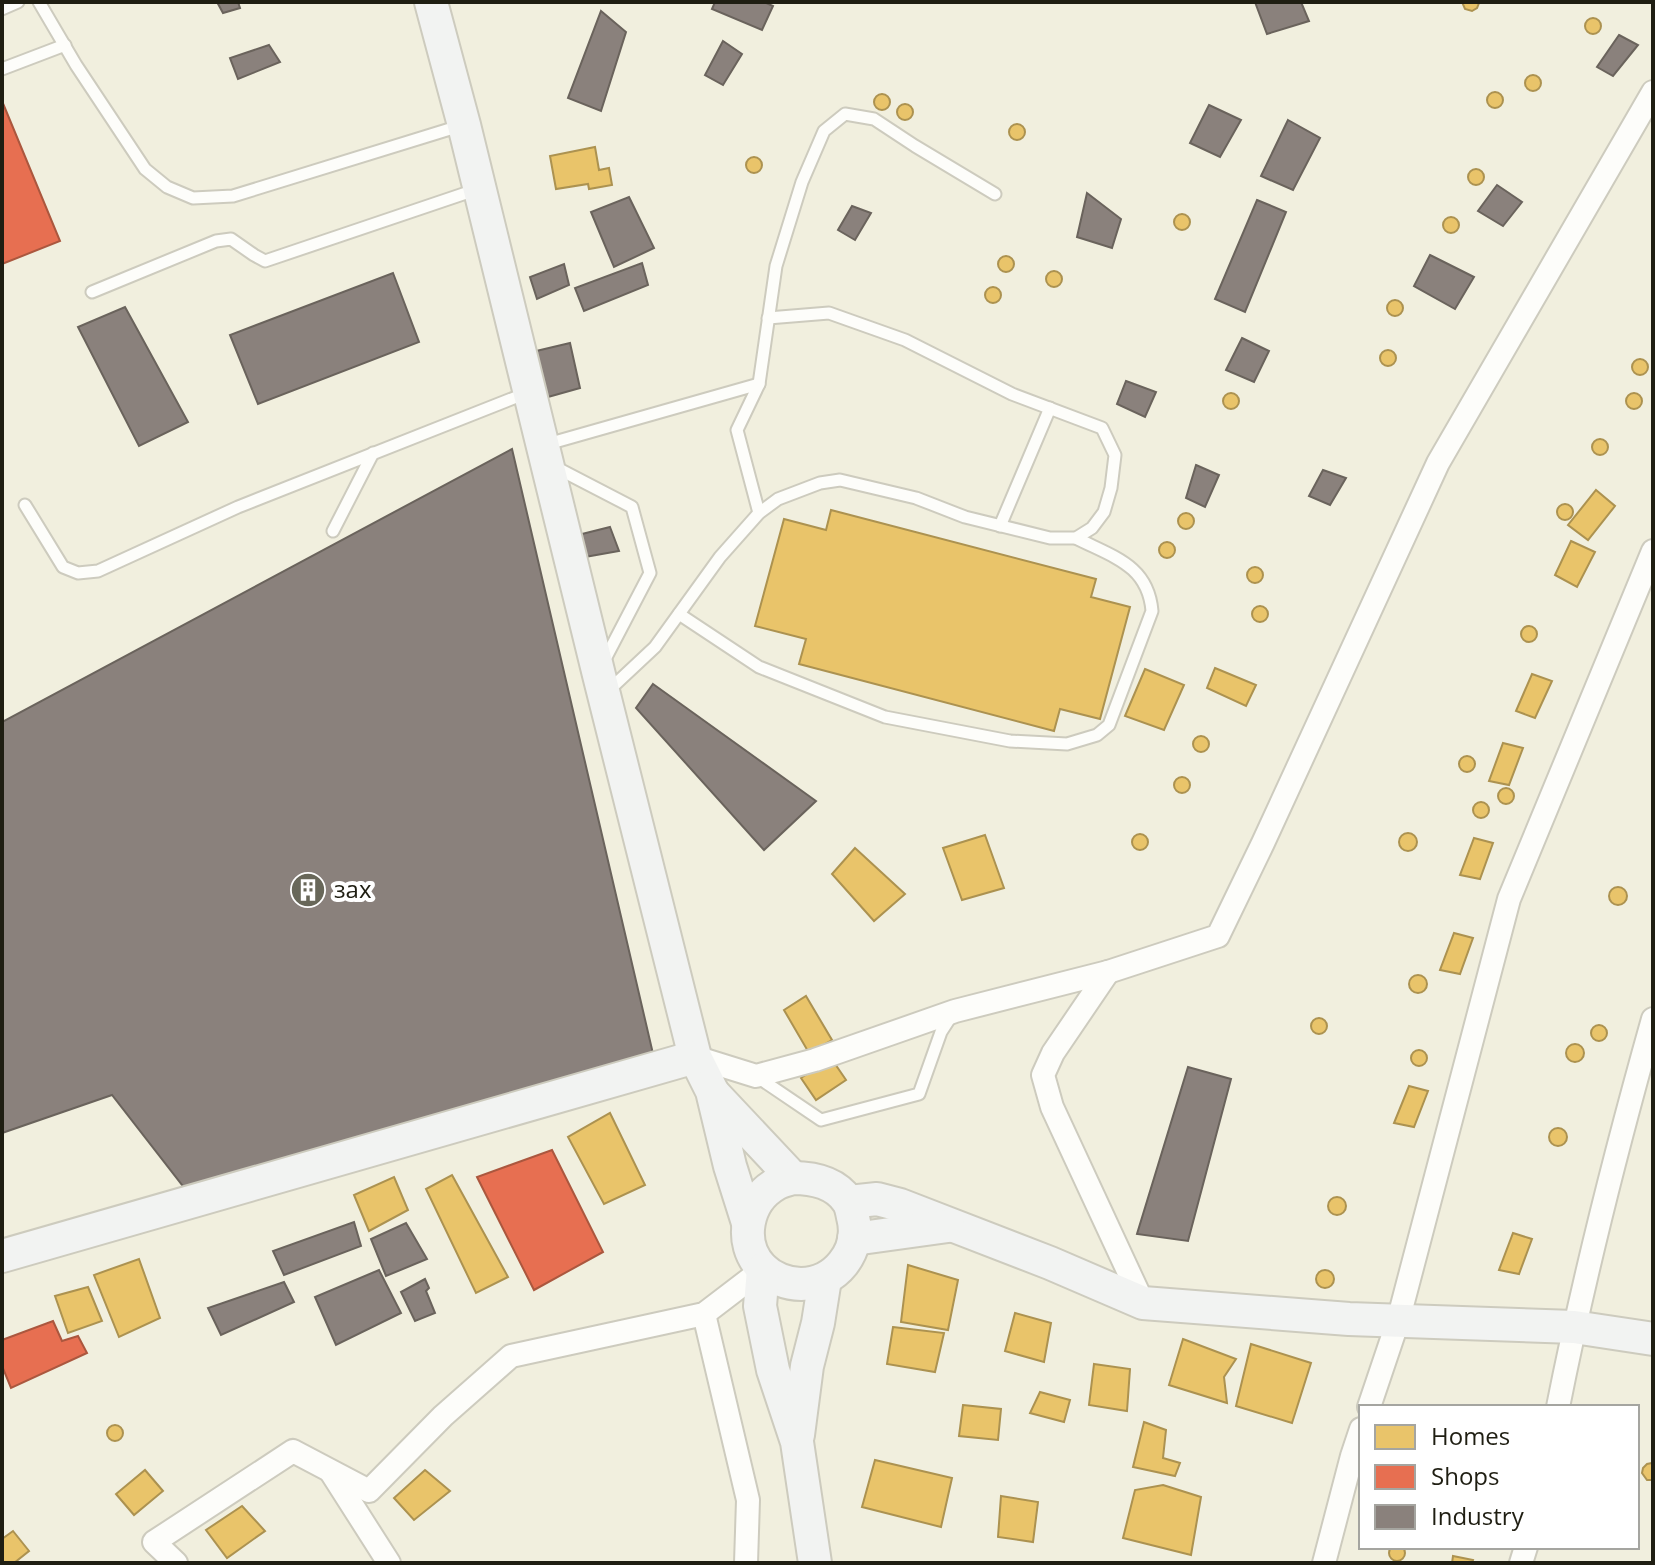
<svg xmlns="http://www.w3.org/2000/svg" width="1655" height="1565" viewBox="0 0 1655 1565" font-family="'Open Sans',sans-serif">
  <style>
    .homes { fill: #e9c46a; stroke: #ac9250; stroke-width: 2 }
    .shops { fill: #e76f51; stroke: #ab573e; stroke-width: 2 }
    .industry { fill: #8a817c; stroke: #6a635c; stroke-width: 2 }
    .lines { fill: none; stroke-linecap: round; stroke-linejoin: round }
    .lane-casing { stroke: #cdcbbe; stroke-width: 15 }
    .street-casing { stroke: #cdcbbe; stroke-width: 26 }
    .secondary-casing { stroke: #cdcbbe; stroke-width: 36 }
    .lane { stroke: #fdfdfa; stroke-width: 11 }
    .street { stroke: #fdfdfa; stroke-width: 22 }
    .secondary { stroke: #f2f3f2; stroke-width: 32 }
    .labels { text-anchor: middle; stroke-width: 8; stroke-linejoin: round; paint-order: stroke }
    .poi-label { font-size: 24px; fill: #1f1e12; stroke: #fff; text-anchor: start }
  </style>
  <rect width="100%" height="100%" fill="#f1efde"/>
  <g class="homes">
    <path d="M1462,2H1479V3L1477,8L1472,11L1465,9Z"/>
    <circle cx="1593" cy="26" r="8"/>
    <circle cx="1533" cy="83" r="8"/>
    <circle cx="1495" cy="100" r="8"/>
    <circle cx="882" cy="102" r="8"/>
    <circle cx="905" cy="112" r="8"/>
    <circle cx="1017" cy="132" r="8"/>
    <path d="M595,147L599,170L609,168L612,185L589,189L588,184L556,189L550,156Z"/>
    <circle cx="754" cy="165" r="8"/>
    <circle cx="1476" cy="177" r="8"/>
    <circle cx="1182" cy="222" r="8"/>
    <circle cx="1451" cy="225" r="8"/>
    <circle cx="1006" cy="264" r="8"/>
    <circle cx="1054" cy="279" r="8"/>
    <circle cx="993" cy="295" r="8"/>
    <circle cx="1395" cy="308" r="8"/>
    <circle cx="1388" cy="358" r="8"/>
    <circle cx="1640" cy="367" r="8"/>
    <circle cx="1634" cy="401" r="8"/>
    <circle cx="1231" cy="401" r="8"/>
    <circle cx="1600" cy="447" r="8"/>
    <path d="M1596,490L1615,506L1588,540L1568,525Z"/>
    <circle cx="1565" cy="512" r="8"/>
    <path d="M831,510L1096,579L1091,597L1130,607L1100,719L1060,709L1054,731L799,664L806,639L755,626L784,519L826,530Z"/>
    <circle cx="1186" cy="521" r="8"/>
    <path d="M1571,541L1595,552L1577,587L1555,575Z"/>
    <circle cx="1167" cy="550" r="8"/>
    <circle cx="1255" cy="575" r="8"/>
    <circle cx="1260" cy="614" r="8"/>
    <circle cx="1529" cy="634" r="8"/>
    <path d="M1215,668L1256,685L1246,706L1207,688Z"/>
    <path d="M1145,669L1184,685L1164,730L1125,716Z"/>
    <path d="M1532,674L1552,681L1535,718L1516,711Z"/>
    <circle cx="1201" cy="744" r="8"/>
    <path d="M1503,743L1523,748L1509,785L1489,781Z"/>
    <circle cx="1467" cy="764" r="8"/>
    <circle cx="1182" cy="785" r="8"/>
    <circle cx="1506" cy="796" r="8"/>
    <circle cx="1481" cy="810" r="8"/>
    <circle cx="1408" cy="842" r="9"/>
    <circle cx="1140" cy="842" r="8"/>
    <path d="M985,835L1004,888L962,900L943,848Z"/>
    <path d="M1474,838L1493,843L1480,879L1460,875Z"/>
    <path d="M855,848L905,894L874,921L832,874Z"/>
    <circle cx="1618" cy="896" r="9"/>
    <path d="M1454,933L1473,938L1460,974L1440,970Z"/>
    <circle cx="1418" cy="984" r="9"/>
    <path d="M806,996L832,1040L809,1053L784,1010Z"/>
    <circle cx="1319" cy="1026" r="8"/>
    <circle cx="1599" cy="1033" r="8"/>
    <circle cx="1575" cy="1053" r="9"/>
    <circle cx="1419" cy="1058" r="8"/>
    <path d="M831,1058L846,1080L816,1100L801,1078Z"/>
    <path d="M1409,1086L1428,1091L1414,1127L1394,1123Z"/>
    <path d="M610,1113L645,1185L604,1204L568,1137Z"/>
    <circle cx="1558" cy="1137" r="9"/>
    <path d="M452,1175L508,1277L476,1293L426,1189Z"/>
    <path d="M394,1177L408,1210L369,1231L354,1195Z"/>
    <circle cx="1337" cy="1206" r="9"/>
    <path d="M1513,1233L1532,1239L1519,1274L1499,1270Z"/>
    <path d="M139,1259L160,1318L119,1337L94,1275Z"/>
    <path d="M908,1265L958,1280L948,1330L901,1322Z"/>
    <circle cx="1325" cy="1279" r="9"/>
    <path d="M88,1287L102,1321L68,1333L55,1296Z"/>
    <path d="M1015,1313L1051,1323L1044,1362L1005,1351Z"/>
    <path d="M893,1327L944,1333L935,1372L887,1364Z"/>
    <path d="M1183,1339L1236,1359L1224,1377L1227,1403L1169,1385Z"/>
    <path d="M1251,1344L1311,1363L1292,1423L1236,1406Z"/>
    <path d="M1094,1364L1130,1369L1127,1411L1089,1405Z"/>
    <path d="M1040,1392L1070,1400L1064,1422L1030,1413Z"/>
    <path d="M963,1405L1001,1409L998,1440L959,1436Z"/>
    <path d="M1144,1422L1166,1430L1163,1458L1180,1463L1175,1476L1133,1467Z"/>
    <circle cx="115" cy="1433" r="8"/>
    <path d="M875,1460L952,1478L941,1527L862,1507Z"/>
    <path d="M1652,1463L1653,1480H1647L1642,1473L1643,1468L1647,1464Z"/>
    <path d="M145,1470L163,1491L134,1515L116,1494Z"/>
    <path d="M425,1470L450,1491L414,1520L394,1498Z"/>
    <path d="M1163,1485L1201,1497L1191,1555L1123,1538L1135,1490Z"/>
    <path d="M1001,1496L1038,1502L1033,1542L998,1537Z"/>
    <path d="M242,1506L265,1531L227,1558L206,1530Z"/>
    <path d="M13,1531L29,1551L14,1563H2V1539Z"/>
    <circle cx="1397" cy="1553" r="8"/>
    <path d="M1453,1556L1473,1560L1472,1563H1452Z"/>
  </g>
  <g class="shops">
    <path d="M2,101L60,241L2,264Z"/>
    <path d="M552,1150L603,1252L534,1290L477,1177Z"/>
    <path d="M53,1321L62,1341L78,1336L87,1353L11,1388L2,1366V1340Z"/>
  </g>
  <g class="industry">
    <path d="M217,2H238L240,8L223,13Z"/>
    <path d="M715,2H764L773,6L762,30L712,9Z"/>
    <path d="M1255,2H1301L1309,21L1267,34Z"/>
    <path d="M601,11L626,32L601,111L568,98Z"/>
    <path d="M1619,35L1638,45L1613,76L1597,67Z"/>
    <path d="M723,41L742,54L723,85L705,75Z"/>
    <path d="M269,45L280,62L238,79L230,58Z"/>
    <path d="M1209,105L1241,120L1220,157L1190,143Z"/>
    <path d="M1288,120L1320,138L1293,190L1261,176Z"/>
    <path d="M1497,185L1522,202L1503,226L1478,211Z"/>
    <path d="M1087,193L1121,219L1112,248L1077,237Z"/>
    <path d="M629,197L654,248L614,267L591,212Z"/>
    <path d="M1257,200L1286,212L1245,312L1215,299Z"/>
    <path d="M852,206L871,213L855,240L838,230Z"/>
    <path d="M1430,255L1474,277L1455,309L1414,286Z"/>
    <path d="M642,263L648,285L584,311L575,288Z"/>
    <path d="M564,264L569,285L537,299L530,277Z"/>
    <path d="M393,273L419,342L258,404L230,335Z"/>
    <path d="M125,307L188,422L139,446L78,327Z"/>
    <path d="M1242,338L1269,351L1254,382L1226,370Z"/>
    <path d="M570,343L580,388L548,397L532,352Z"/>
    <path d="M1126,381L1156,392L1145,417L1117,404Z"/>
    <path d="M512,449L654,1058L186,1190L112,1095L2,1133V722Z"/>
    <path d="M1196,465L1219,475L1205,507L1186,498Z"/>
    <path d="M1323,470L1346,478L1330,505L1309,496Z"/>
    <path d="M610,527L619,551L579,558L574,536Z"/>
    <path d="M653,684L816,801L764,850L636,708Z"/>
    <path d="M1188,1067L1231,1079L1188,1241L1137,1234Z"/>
    <path d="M354,1222L361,1246L284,1275L273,1251Z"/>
    <path d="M406,1223L427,1259L386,1276L371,1239Z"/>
    <path d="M379,1270L401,1313L336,1345L315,1297Z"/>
    <path d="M425,1279L429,1288L426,1291L435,1313L415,1321L401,1292Z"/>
    <path d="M284,1282L294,1302L221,1335L208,1308Z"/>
  </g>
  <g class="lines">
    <g class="lane-casing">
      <g id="lane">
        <path d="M39,2L76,65L145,169L167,187L193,198L233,196L463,125"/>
        <path d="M2,9L18,2"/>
        <path d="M2,69L65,45"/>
        <path d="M92,292L216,241L231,239L254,255L265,261L478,189"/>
        <path d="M544,445L759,384"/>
        <path d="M553,466L632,507L650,573L603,663"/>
        <path d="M25,505L63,567L78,573L98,571L238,507L529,392"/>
        <path d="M759,513L737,430L759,384L776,266L802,182L824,131L845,114L874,119L915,146L995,194"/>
        <path d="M1000,526L1050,408"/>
        <path d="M333,531L373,453"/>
        <path d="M679,614L759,667L885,717L1010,741L1067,744L1097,735L1109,725L1152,611C1148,565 1113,557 1076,538"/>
        <path d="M608,691L655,647L720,557L759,513L778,499L820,483L840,480L916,498L965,517L1050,538H1076L1092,528L1104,512L1111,488L1115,455L1102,428L1012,394L905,340L829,313L768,318"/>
        <path d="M756,1076L821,1120L919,1094L941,1032L952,1015"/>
      </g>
    </g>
    <g class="street-casing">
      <g id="street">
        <path d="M1108,972L1053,1053L1043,1075L1052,1107L1143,1303"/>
        <path d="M695,1057L756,1076L815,1060L955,1011L1108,972L1218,936L1263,843L1438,463L1653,92"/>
        <path d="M704,1314L748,1500L746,1563"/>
        <path d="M1369,1407L1398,1321L1509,899L1653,551"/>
        <path d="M1558,1407C1584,1276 1617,1147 1653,1019"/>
        <path d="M331,1472L389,1563"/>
        <path d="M176,1563L154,1542L293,1451L369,1491L443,1416L511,1356L704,1314L763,1269"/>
        <path d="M1324,1563L1352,1456L1361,1429"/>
        <path d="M1521,1563L1526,1547"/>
      </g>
    </g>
    <g class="secondary-casing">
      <g id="secondary">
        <path d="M431,2L464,125L599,675L695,1057L712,1091L730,1166L748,1223"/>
        <path d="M714,1094L793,1178"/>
        <path d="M793,1178C813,1178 835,1183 847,1200C851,1205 852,1212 853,1217C862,1251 835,1284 801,1284C787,1284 772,1278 762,1268C738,1243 746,1201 776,1184C781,1181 787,1180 793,1178Z"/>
        <path d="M849,1202L877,1199L900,1205L1050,1263L1143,1303L1349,1319L1574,1327L1653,1339"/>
        <path d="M854,1239L948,1226"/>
        <path d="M2,1256L695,1057"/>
        <path d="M763,1269L760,1306L773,1370L797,1442L815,1563"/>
        <path d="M798,1435L807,1366L818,1323L825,1279"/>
      </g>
    </g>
    <use href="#lane" class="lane"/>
    <use href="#street" class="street"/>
    <use href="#secondary" class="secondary"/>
  </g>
  <defs>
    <g id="building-disc" transform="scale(1.8)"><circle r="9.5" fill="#686759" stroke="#fff"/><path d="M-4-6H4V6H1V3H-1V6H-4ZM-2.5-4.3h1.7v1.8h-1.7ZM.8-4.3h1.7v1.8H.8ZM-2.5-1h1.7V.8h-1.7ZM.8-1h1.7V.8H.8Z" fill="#fff"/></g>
  </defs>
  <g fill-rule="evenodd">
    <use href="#building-disc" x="308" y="890"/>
  </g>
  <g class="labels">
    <g class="poi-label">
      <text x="334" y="898">зах</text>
    </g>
  </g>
  <rect width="1655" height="1565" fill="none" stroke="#1f1e12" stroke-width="8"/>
  <rect x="1359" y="1405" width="280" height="144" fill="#ffffff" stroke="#a5a5a0" stroke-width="2"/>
  <rect x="1375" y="1425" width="40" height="24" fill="#e9c46a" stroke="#a5a5a0" stroke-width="2"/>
  <text x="1431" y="1445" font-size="24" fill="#1f1e12">Homes</text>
  <rect x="1375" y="1465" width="40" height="24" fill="#e76f51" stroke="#a5a5a0" stroke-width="2"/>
  <text x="1431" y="1485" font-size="24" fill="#1f1e12">Shops</text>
  <rect x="1375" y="1505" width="40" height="24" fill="#8a817c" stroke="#a5a5a0" stroke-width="2"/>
  <text x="1431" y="1525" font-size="24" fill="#1f1e12">Industry</text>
</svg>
